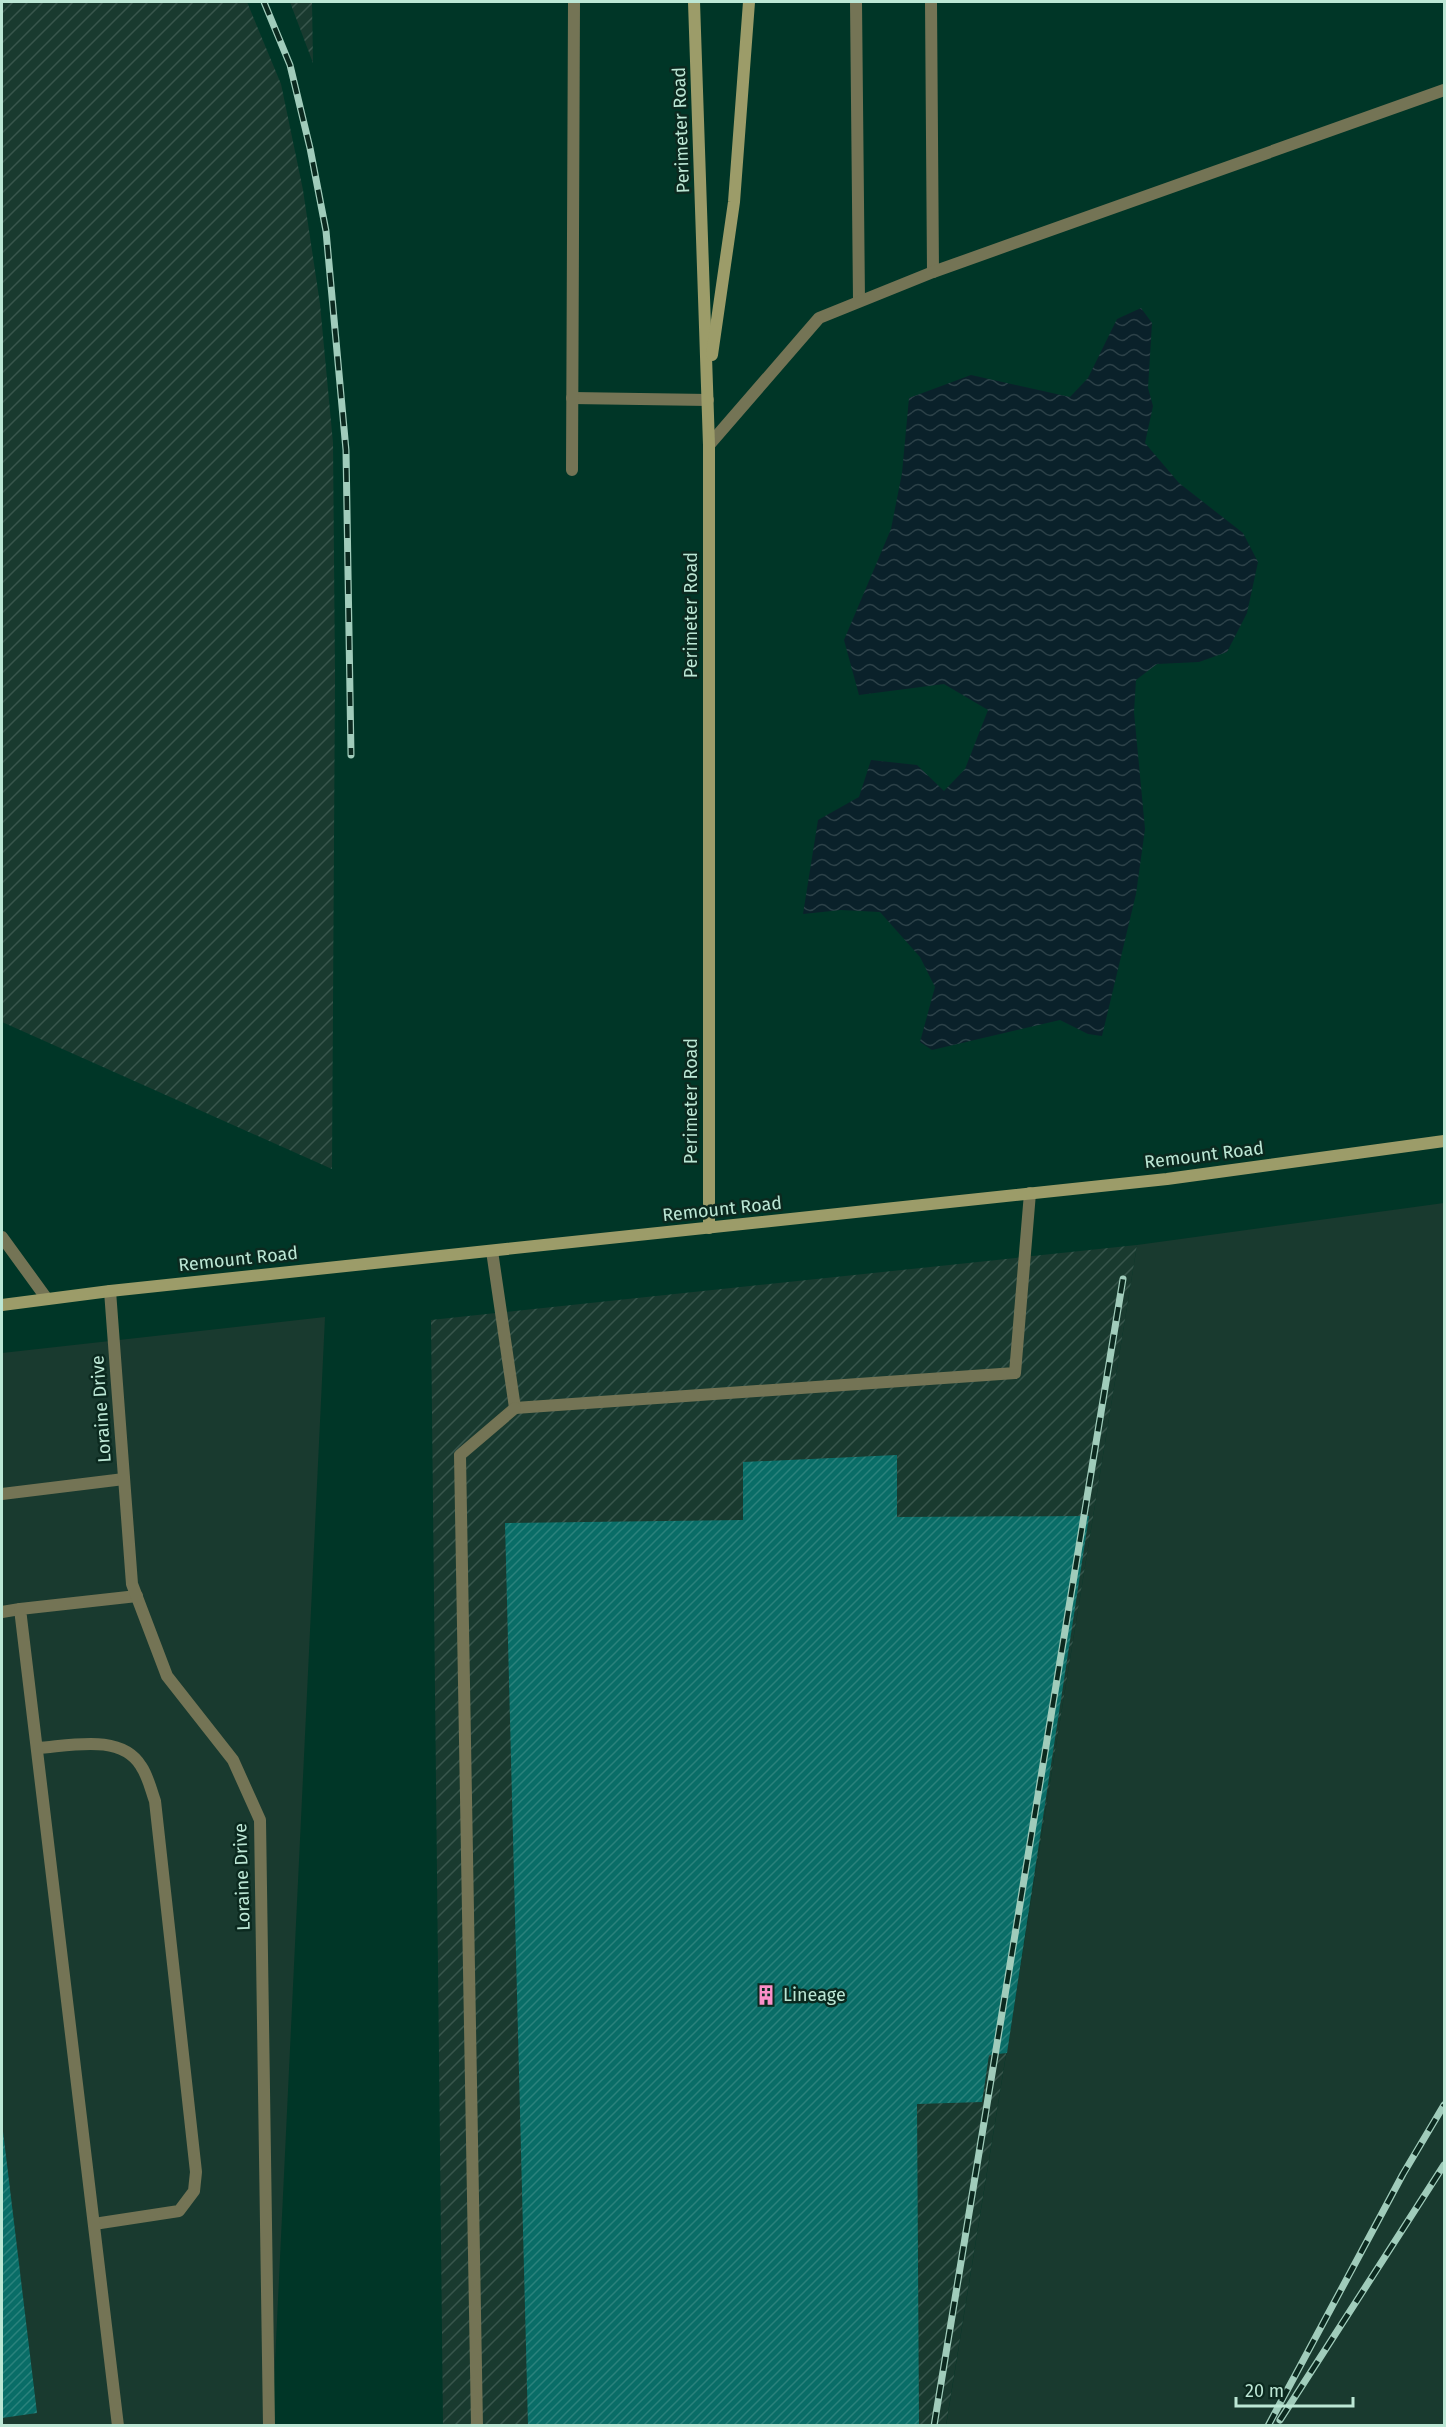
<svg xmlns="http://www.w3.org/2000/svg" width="1446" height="2427" viewBox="0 0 1446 2427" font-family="'Fira Sans',sans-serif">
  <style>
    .built { fill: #193a2f }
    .industrial { fill: url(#industrial-furrows) }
    .water { fill: url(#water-waves) }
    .building { fill: url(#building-hatch) }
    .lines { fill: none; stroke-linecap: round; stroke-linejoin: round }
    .lane { stroke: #747455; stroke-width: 12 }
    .street { stroke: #747455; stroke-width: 12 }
    .secondary { stroke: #9c9c69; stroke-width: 12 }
    .rail-casing { stroke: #a0ccbb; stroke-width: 7 }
    .rail { stroke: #0b291f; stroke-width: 4.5; stroke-dasharray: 14; stroke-linecap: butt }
    .labels { text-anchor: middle; stroke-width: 5; stroke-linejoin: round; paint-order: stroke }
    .street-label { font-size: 18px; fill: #bce7d5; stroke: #0b291f }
    .poi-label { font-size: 18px; fill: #bce7d5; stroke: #0b291f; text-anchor: start }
  </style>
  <defs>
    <pattern id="industrial-furrows" width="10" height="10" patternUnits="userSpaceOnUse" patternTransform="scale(1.5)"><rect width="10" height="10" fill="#193a2f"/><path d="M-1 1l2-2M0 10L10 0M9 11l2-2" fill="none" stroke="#38564c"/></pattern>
    <pattern id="water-waves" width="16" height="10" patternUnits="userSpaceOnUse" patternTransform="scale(1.5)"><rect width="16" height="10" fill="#0a212a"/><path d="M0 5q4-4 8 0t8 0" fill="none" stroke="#2c4148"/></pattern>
    <pattern id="building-hatch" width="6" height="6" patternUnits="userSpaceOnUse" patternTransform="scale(1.5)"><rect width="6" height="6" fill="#096d67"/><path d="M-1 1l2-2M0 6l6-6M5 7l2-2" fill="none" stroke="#2b827c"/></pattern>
  </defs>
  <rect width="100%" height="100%" fill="#003627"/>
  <g class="built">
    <path d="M1444,1203V2425L946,2426L1137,1245Z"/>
    <path d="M325,1317L272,2425H2V1353Z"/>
  </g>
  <g class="industrial">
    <path d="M2,2H247L281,84L303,190L320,304L333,443L335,676L332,1169L2,1022Z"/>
    <path d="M290,2H312L313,63Z"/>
    <path d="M1137,1245L946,2425H443L431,1320Z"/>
  </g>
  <path class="water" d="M1141,308L1152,323L1148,388L1153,406L1145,443L1179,483L1243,533L1258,562L1247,613L1227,652L1199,662L1157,664L1136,680L1134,712L1145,829L1136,894L1102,1036L1088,1034L1060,1020L932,1050L920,1042L935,987L920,957L880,912L841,910L803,914L818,820L859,797L871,760L917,765L944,791L965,769L988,710L944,684L859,695L844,640L891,529L902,473L909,398L971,375L1070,397L1088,378L1117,319Z"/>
  <g class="building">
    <path d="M897,1455V1517L1089,1516L1007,2053L989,2055L982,2102L917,2104L919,2426H528L505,1523L743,1520V1462Z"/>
    <path d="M2,2123L37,2413L2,2418Z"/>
  </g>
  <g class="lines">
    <g class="lane">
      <path d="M856,2L859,301"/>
      <path d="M931,2L933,272"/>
      <path d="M572,398L708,400"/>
      <path d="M572,470L574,2"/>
      <path d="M2,1237L47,1299"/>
      <path d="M492,1251L515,1408L1015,1373L1030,1193"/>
      <path d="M2,1494L124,1479"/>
      <path d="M2,1612L20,1609"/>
      <path d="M37,1748C70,1746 121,1733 141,1766C148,1776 151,1790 155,1801L196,2172L194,2191L179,2211L94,2224"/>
      <path d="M118,2426L20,1609L137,1596"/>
      <path d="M477,2426L460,1455L515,1408"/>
    </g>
    <g class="street">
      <path d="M709,445L819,318L933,272L1444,90"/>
      <path d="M110,1291L132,1584L167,1676L233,1760L260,1820L269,2426"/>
    </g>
    <g class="secondary">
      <path d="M694,2L709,445V1228"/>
      <path d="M712,355L734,202L749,2"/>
      <path d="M2,1305L110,1291L1167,1179L1444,1141"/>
    </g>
    <g class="rail-casing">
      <g id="rail">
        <path d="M264,2L290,65L310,148L326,231L346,450L351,755"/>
        <path d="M1280,2420L1444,2165"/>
        <path d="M934,2426L1123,1279"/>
        <path d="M1268,2426L1403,2174L1444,2105"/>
      </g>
    </g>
    <use href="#rail" class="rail"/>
  </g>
  <defs>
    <g id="building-bare" transform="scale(1.62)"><path d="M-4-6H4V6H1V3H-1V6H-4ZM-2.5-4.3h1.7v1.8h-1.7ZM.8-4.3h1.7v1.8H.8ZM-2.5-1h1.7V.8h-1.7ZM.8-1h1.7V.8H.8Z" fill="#fa8fc8" stroke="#0b291f" stroke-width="2.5" paint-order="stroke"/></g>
  </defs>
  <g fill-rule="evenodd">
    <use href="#building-bare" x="766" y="1995"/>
  </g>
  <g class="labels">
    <g class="street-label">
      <text transform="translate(681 130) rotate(-92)" y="6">Perimeter Road</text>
      <text transform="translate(691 615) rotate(-90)" y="6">Perimeter Road</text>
      <text transform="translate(691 1101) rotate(-90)" y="6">Perimeter Road</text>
      <text transform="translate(1204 1155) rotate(-7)" y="6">Remount Road</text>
      <text transform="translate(722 1209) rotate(-6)" y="6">Remount Road</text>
      <text transform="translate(238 1259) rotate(-6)" y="6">Remount Road</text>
      <text transform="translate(101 1409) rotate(-94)" y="6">Loraine Drive</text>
      <text transform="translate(242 1877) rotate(-92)" y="6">Loraine Drive</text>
    </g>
    <g class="poi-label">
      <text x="783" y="2001">Lineage</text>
    </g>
  </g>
  <rect width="1446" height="2427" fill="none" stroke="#bce7d5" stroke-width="6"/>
  <path d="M1236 2397v9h117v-9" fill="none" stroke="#bce7d5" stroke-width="3"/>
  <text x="1245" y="2397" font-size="18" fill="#bce7d5" stroke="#0b291f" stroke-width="4.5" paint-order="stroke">20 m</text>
</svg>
